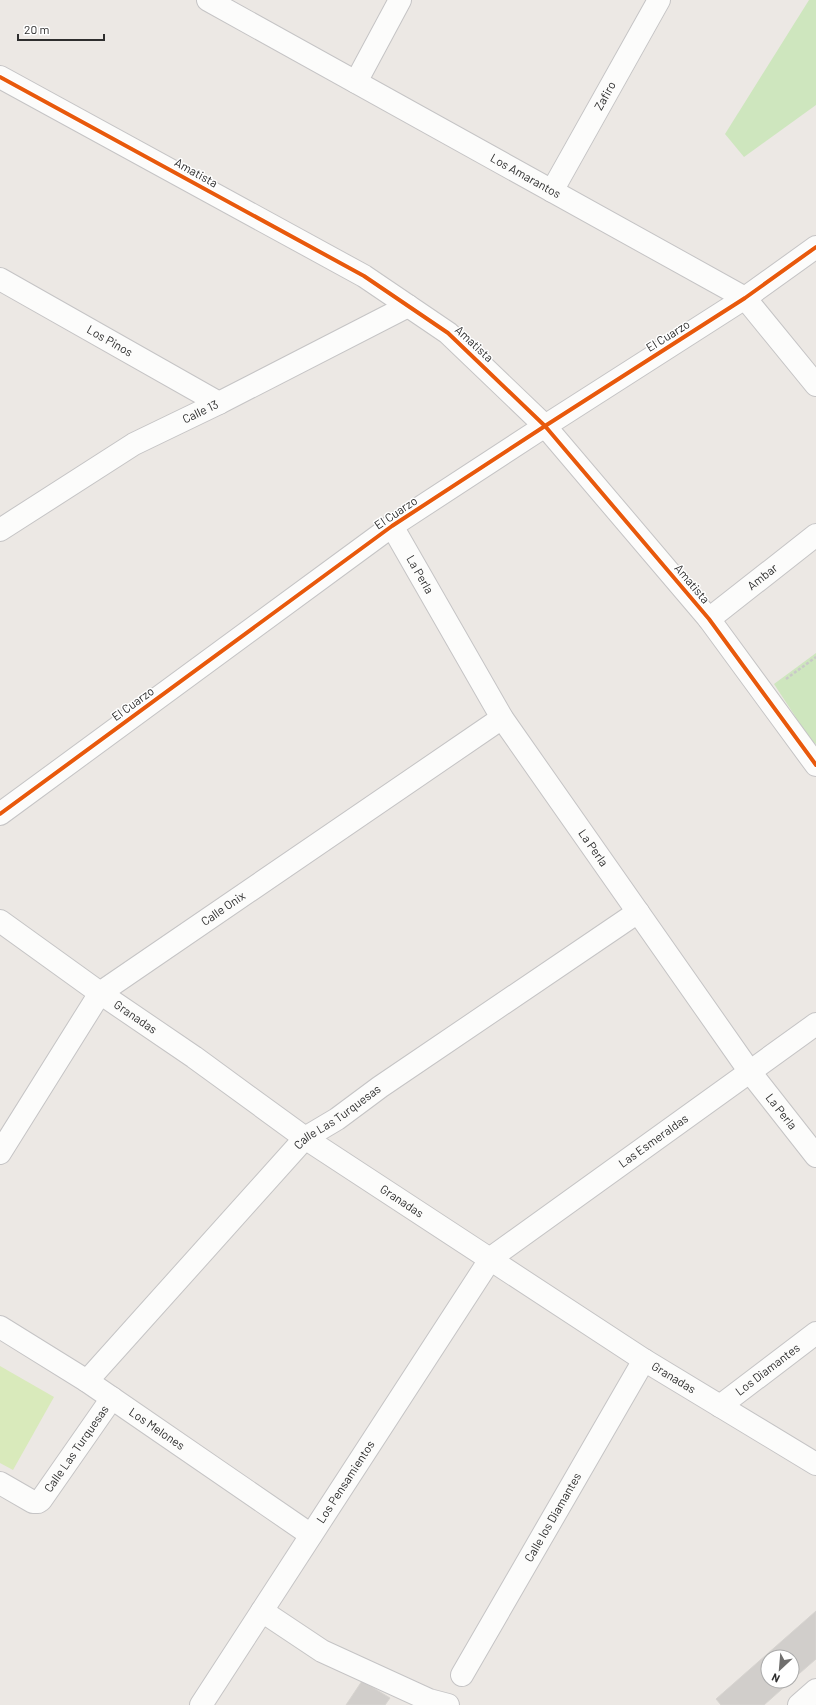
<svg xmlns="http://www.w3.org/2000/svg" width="816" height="1705" viewBox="0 0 816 1705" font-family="Barlow,sans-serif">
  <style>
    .green { fill: #cee6be }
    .pitch { fill: #d9eabb }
    .building { fill: #d1cecb; stroke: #d7d4d0 }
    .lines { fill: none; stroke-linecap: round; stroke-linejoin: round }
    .minor-casing { stroke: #c5c4c5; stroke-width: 24 }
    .path { stroke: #c9c9c8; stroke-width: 2.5; stroke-dasharray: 3 2; stroke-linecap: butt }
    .minor { stroke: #fcfcfb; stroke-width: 22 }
    .cycleway-casing { stroke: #fff; stroke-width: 6 }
    .cycleway { stroke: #e8590c; stroke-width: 4 }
    .labels { text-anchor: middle; stroke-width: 3; stroke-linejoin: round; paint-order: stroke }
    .street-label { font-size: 12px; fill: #2e2e2e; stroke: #fff }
  </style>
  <rect width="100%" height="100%" fill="#ece8e4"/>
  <g class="green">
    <path d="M809,0H816V105L744,157L725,134Z"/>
    <path d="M816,653V744L812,742L774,684Z"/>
  </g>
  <path class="pitch" d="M0,1366L54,1397L13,1470L0,1463Z"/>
  <g class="building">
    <path d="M816,1611V1659L792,1680V1657H768V1681H791L764,1705H721L716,1699Z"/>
    <path d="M362,1681L390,1698L385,1705H346Z"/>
  </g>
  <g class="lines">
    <g class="minor-casing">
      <g id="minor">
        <path id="s1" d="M208,0L745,298L816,385"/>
        <path d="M0,77L364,276L448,333L545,426L709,619L816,765"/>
        <path d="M356,82L400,0"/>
        <path id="s2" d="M552,191L659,0"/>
        <path id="s3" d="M0,279L219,403"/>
        <path id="s4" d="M392,526L502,718L750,1072L816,1156"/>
        <path id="s5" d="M0,530L134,444L219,403L408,306"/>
        <path id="s6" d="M709,619L816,535"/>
        <path d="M0,814L392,526L545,426L745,298L816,247"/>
        <path id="s7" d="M0,921L100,993L194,1057L305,1138L644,1360L816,1464"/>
        <path id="s8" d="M0,1153L100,993L502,718"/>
        <path id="s9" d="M0,1327L87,1381L311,1535"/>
        <path id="s10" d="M87,1381L305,1138L337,1119L380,1087L638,912"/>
        <path id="s11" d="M720,1406L816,1333"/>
        <path id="s12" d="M0,1483L33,1502H38L41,1500L112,1398"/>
        <path d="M262,1611L322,1651L429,1700L448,1705"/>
        <path id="s13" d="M462,1675L644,1360"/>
        <path id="s14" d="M201,1705L491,1258L816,1024"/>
        <path d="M799,1705L816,1690"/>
      </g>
    </g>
    <path class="path" d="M786,679L816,657"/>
    <use href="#minor" class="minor"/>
    <g class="cycleway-casing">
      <g id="cycleway">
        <path d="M0,77L364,276L448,333L545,426L709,619L816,765"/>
        <path d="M0,814L392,526L545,426L745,298L816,247"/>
      </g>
    </g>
    <use href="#cycleway" class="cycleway"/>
  </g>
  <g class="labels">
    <g class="street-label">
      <text dy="4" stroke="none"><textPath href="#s2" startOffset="109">Zafiro</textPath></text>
      <text transform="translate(196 173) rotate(29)" y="4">Amatista</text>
      <text dy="4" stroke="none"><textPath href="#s1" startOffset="363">Los Amarantos</textPath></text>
      <text transform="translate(668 336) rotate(-32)" y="4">El Cuarzo</text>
      <text dy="4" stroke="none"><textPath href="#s3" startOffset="126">Los Pinos</textPath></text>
      <text transform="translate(474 344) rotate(43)" y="4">Amatista</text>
      <text dy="4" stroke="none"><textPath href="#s5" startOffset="233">Calle 13</textPath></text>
      <text transform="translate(396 513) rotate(-34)" y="4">El Cuarzo</text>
      <text dy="4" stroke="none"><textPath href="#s4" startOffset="56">La Perla</textPath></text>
      <text dy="4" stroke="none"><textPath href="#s6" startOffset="68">Ambar</textPath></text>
      <text transform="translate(692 584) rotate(50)" y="4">Amatista</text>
      <text transform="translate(133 704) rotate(-36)" y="4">El Cuarzo</text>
      <text dy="4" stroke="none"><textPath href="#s4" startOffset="380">La Perla</textPath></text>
      <text dy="4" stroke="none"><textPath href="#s8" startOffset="338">Calle Onix</textPath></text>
      <text dy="4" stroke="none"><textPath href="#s7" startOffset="166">Granadas</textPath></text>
      <text dy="4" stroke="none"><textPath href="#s4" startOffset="704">La Perla</textPath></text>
      <text dy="4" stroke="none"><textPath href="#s10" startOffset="365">Calle Las Turquesas</textPath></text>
      <text dy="4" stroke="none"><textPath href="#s14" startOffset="733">Las Esmeraldas</textPath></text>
      <text dy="4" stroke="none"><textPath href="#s7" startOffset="490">Granadas</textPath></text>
      <text dy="4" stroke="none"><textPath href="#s11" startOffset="60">Los Diamantes</textPath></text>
      <text dy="4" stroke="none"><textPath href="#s7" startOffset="814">Granadas</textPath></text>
      <text dy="4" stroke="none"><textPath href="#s9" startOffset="187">Los Melones</textPath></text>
      <text dy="4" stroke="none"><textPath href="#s12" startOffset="109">Calle Las Turquesas</textPath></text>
      <text dy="4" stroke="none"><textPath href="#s14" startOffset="266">Los Pensamientos</textPath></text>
      <text dy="4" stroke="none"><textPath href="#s13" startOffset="182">Calle los Diamantes</textPath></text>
    </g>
  </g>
  <g transform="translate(780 1669) rotate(206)"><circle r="19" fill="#ffffff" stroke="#ababab"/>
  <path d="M0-3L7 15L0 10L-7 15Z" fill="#706f6e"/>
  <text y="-6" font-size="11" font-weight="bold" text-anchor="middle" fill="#2e2e2e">N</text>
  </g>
  <path d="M18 34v6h86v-6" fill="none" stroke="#2e2e2e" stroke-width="2"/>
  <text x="24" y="34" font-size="12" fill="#2e2e2e" stroke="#ffffff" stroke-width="3" paint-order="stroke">20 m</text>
</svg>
